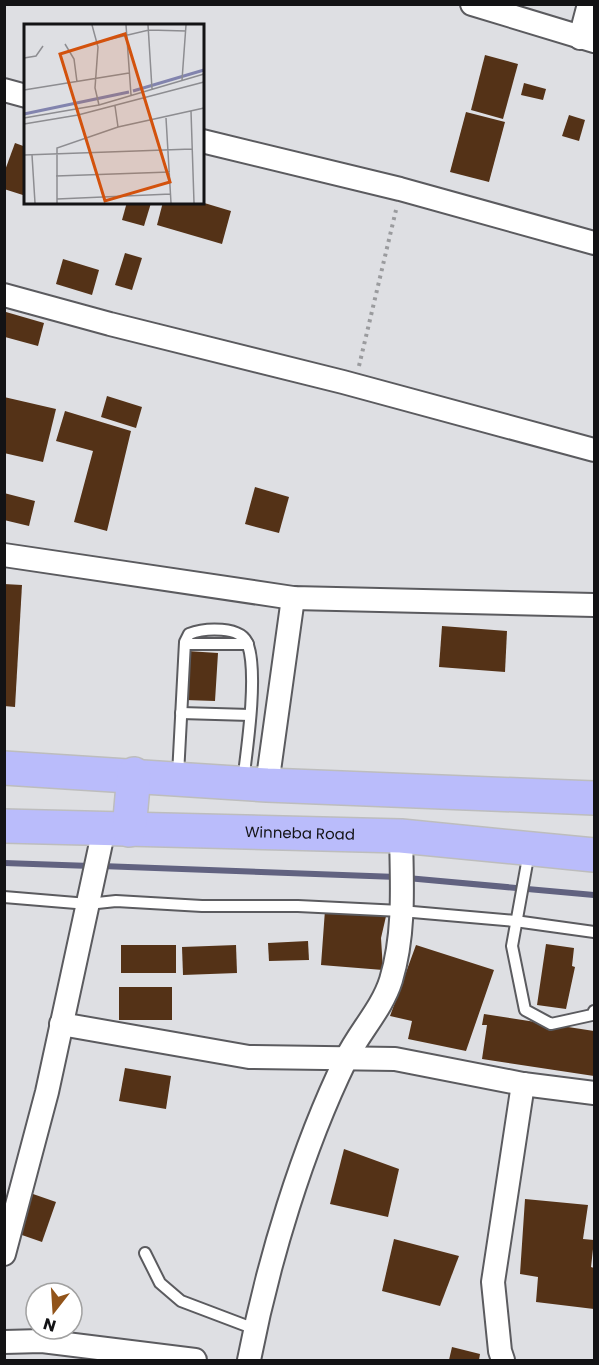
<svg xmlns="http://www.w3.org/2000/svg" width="599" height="1365" viewBox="0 0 599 1365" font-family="Poppins,sans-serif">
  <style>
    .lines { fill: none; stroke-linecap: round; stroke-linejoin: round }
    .stream { stroke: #616280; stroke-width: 6 }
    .building { fill: #543217 }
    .service-casing { stroke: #5b5b5f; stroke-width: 14 }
    .minor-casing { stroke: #5b5b5f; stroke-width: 26 }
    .trunk-casing { stroke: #bdbdbd; stroke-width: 36 }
    .path { stroke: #9a9b9e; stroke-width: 4; stroke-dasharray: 3 4.5; stroke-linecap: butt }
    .service { stroke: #fff; stroke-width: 10 }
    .minor { stroke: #fff; stroke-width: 22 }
    .trunk { stroke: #babcfb; stroke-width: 33 }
    .labels { text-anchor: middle; stroke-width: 6; stroke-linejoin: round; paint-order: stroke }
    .street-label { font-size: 15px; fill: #131315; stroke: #fff }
    .inset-river { fill: none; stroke: #8284ae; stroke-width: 3 }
    .inset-road { fill: none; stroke: #8d8d91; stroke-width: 1.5 }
    .view { fill: #d3520d; fill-opacity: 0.15; stroke: #d3520d; stroke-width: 3 }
    .inset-edge { fill: none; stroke: #131315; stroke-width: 3 }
  </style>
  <rect width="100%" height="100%" fill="#dedfe3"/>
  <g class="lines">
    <g class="stream">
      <path d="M4,863L91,866"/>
      <path d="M101,866L397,877"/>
      <path d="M407,878L594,895"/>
    </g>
  </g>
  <g class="building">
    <path d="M485,55L518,64L503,119L471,110Z"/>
    <path d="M524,83L546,89L543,100L521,95Z"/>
    <path d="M466,112L505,122L489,182L450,172Z"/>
    <path d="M569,115L585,120L579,141L562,136Z"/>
    <path d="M15,143L26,147V196L4,189V173Z"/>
    <path d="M127,202L151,203L144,226L122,220Z"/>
    <path d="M163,202H201L231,211L222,244L157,225Z"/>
    <path d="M125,253L142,258L132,290L115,285Z"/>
    <path d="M63,259L99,270L92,295L56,284Z"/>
    <path d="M6,312L44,323L38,346L5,337Z"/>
    <path d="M107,396L142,407L136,428L101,417Z"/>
    <path d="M4,397L56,409L43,462L4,453Z"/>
    <path d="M65,411L131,431L107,531L74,522L93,451L56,441Z"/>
    <path d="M255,487L289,497L279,533L245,524Z"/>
    <path d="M4,493L35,501L29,526L4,520Z"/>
    <path d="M4,584L22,585L15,707L4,706Z"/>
    <path d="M442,626L507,631L505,672L439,667Z"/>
    <path d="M187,651L218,653L215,701L185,700Z"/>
    <path d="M325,910L387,912L381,938L383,970L321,965Z"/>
    <path d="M308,941L309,960L269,961L268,943Z"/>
    <path d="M546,944L574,948L572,966L575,967L566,1009L537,1005Z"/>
    <rect x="121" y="945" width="55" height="28"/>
    <path d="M236,945L237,973L183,975L182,947Z"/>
    <path d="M416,945L494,970L466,1051L408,1039L412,1021L390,1016Z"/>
    <rect x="119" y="987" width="53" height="33"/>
    <path d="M484,1014L594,1031V1076L482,1059L487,1025H482Z"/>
    <path d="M125,1068L171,1076L166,1109L119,1101Z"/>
    <path d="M344,1149L399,1169L388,1217L330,1204Z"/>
    <path d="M33,1194L56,1202L42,1242L19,1234Z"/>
    <path d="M525,1199L588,1205L583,1239L594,1240L591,1267L594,1268V1309L536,1302L538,1277L520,1274Z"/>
    <path d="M394,1239L459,1256L440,1306L382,1291Z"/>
    <path d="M452,1347L480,1354L479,1360H449Z"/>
  </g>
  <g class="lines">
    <g class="service-casing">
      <g id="service">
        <path d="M185,644H248"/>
        <path d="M181,713L250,715"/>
        <path d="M178,775L185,642L189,634C204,628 242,625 248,645C258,675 247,749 243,781"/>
        <path d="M529,852L512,946L525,1010L551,1024L592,1015L594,1011"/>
        <path d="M4,897L88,904L116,901L202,906H298L401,911L515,921L594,932"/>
        <path d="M145,1253L160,1283L181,1301L255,1329"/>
      </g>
    </g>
    <g class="minor-casing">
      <g id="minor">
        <path d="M472,4L594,41"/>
        <path d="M580,38L589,4"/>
        <path d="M4,90L26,96"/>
        <path d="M202,141L400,189L594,243"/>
        <path d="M4,295L110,324L343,382L594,450"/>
        <path d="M4,555L293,598L594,605"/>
        <path d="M267,785L293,598"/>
        <path d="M61,1024L249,1057L395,1059L523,1084L594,1093"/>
        <path d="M4,1254L47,1092L104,829"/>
        <path d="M4,1342L42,1341L195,1360"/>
        <path d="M249,1360C268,1262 302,1149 346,1059C359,1032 382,1009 391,980C405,934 402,884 401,836"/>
        <path d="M503,1360L500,1351L493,1282L523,1084"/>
      </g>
    </g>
    <g class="trunk-casing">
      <g id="trunk">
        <path d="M4,768L267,785L594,798"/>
        <path id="s1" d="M4,826L401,836L594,855"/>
        <path d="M129,830L134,774"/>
      </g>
    </g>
    <path class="path" d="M359,366L396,210"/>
    <use href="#service" class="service"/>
    <use href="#minor" class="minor"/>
    <use href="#trunk" class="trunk"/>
  </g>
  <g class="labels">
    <g class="street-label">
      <text dy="5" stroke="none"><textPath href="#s1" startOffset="296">Winneba Road</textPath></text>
    </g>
  </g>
  <g transform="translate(24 24)">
    <rect width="180" height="180" fill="#dedfe3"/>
    <path class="inset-river" d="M109,67L180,46M0,90L105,68"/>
    <path class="inset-road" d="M68,1L74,23L71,64L75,81M102,1L107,71M124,1L128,65M74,18L125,6L162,7M41,20L50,35L53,58M0,34L12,32L19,22M158,56L162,1M0,66L105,49M91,82L94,103M167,87L170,179M0,94L75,81L180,50M142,94L147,179M0,100L54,91L180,58M0,131L168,125M8,131L11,179M32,152L146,148M33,175L147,170M33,179V124L94,103L180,84"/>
    <path class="view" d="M101,10L146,158L81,177L36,30Z"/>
    <rect width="180" height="180" class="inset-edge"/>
  </g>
  <rect width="599" height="1365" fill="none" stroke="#131315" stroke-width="12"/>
  <g transform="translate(54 1311) rotate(197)"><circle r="28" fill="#ffffff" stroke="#a1a1a1" stroke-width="1.5"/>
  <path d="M0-4.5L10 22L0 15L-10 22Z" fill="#915319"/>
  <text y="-9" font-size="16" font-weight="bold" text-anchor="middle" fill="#131315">N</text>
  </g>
</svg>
